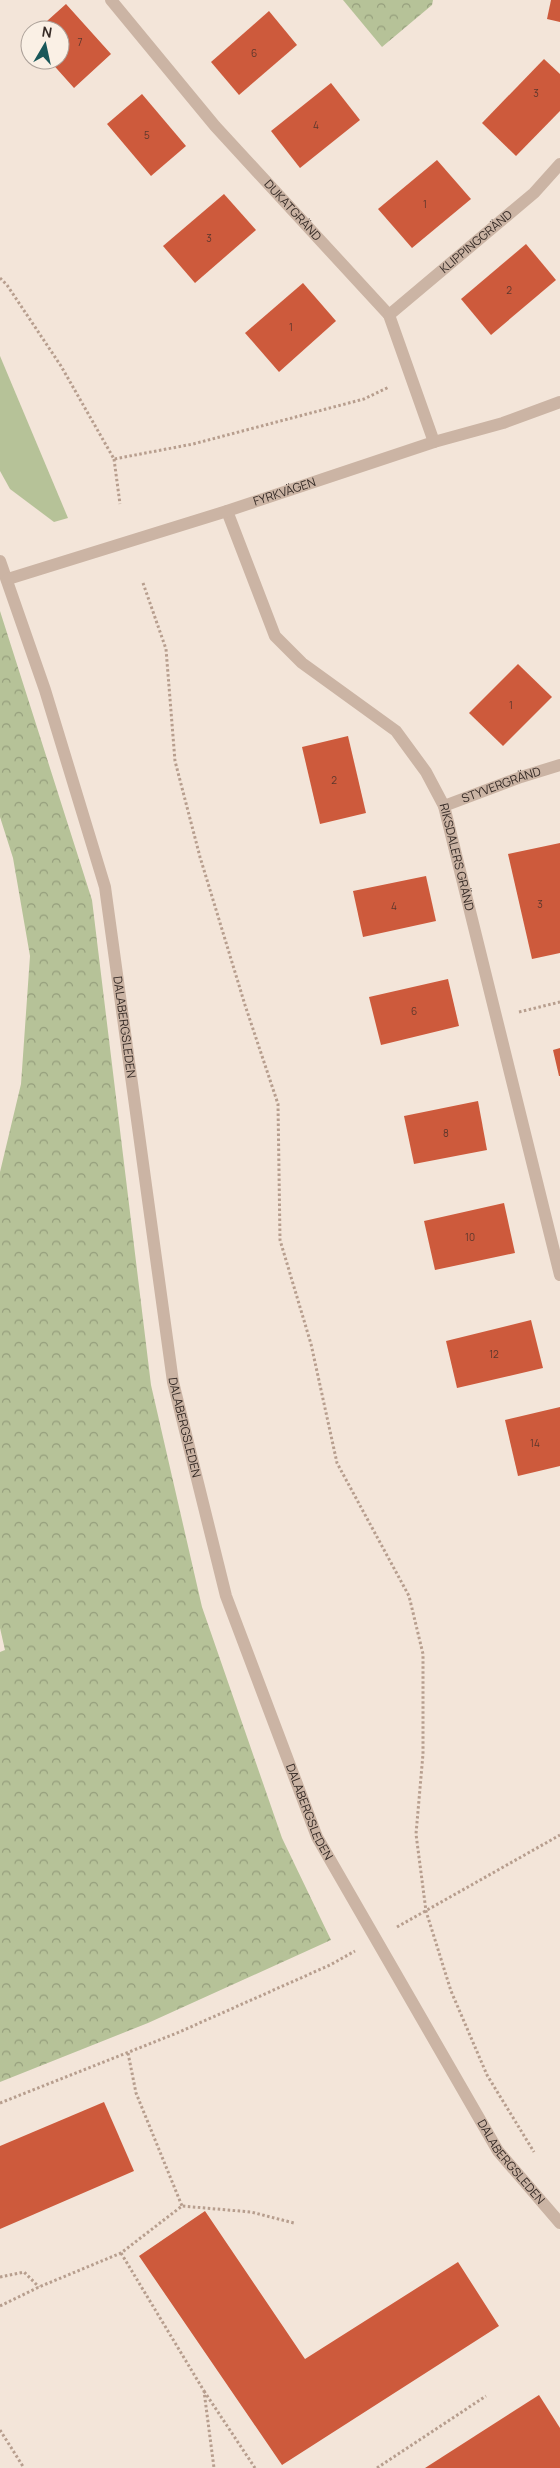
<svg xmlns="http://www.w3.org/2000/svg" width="560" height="2468" viewBox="0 0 560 2468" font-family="Manrope,sans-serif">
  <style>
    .grass { fill: #b6c298 }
    .forest { fill: url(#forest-crowns) }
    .building { fill: #cd5a3c }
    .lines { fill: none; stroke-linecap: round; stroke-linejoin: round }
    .path { stroke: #b79e8e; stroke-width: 3; stroke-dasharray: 2.5 2.5; stroke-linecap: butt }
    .minor { stroke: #cbb4a4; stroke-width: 12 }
    .labels { text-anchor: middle; stroke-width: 5; stroke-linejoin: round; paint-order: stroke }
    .number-label { font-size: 10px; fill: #5c372c }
    .street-label { font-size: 12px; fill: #362b26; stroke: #faf0e5 }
  </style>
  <defs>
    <pattern id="forest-crowns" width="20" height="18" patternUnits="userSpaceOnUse" patternTransform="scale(1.25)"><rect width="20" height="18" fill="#b6c298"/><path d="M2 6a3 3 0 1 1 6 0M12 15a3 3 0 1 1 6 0" fill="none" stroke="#959e7c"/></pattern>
  </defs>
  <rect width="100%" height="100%" fill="#f3e5d9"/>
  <path class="grass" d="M0,356L68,518L54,522L10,489L0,471Z"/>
  <g class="forest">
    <path d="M343,0H433L432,5L382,47Z"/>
    <path d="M0,611L92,900L151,1385L202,1607L282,1838L331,1940L148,2023L0,2082V1652L5,1650L0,1628V1172L21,1084L30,956L13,858L0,817Z"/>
  </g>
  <g class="building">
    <path d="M551,0H560V22L547,19Z"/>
    <path d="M66,4L111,54L74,88L49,60H60V30H37Z"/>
    <path d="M269,11L297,45L239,95L211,62Z"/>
    <path d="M544,59L560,74V111L516,156L482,123Z"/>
    <path d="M331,83L360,120L300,168L271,131Z"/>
    <path d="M142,94L186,146L151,176L107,124Z"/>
    <path d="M437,160L471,199L412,248L378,209Z"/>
    <path d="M224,194L256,230L195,283L163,246Z"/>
    <path d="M526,244L556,280L491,335L461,299Z"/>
    <path d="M303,283L336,321L279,372L245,333Z"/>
    <path d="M518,664L552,697L503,746L469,713Z"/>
    <path d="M348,736L366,813L320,824L302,747Z"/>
    <path d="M560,843V953L532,959L508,854Z"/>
    <path d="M426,876L436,921L363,937L353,891Z"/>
    <path d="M448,979L459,1026L381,1045L369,997Z"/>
    <path d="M560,1048V1076H559L553,1050Z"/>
    <path d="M478,1101L487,1150L414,1164L404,1116Z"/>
    <path d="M504,1203L515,1253L435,1270L424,1221Z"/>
    <path d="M531,1320L543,1368L457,1388L446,1341Z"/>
    <path d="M560,1407V1466L518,1476L505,1420Z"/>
    <path d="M104,2102L134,2171L0,2229V2146Z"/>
    <path d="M205,2211L305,2359L458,2262L499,2326L282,2465L139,2256Z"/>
    <path d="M539,2395L560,2428V2468H425Z"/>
  </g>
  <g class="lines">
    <g class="path">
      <path d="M0,278L7,285L61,366L114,459L193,444L364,399L389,387"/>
      <path d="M114,459L120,504"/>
      <path d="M143,583L166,649L175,761L200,857L245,1005L278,1104L280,1240L311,1344L337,1463L409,1596L423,1654V1754L416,1834L426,1911L451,1991L487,2075L534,2152"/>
      <path d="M519,1012L560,1002"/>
      <path d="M397,1927L560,1835"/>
      <path d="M128,2053L136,2093L182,2206"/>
      <path d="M0,2103L177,2033L330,1965L355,1951"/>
      <path d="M121,2253L204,2391L214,2468"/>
      <path d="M0,2277L24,2272L39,2287"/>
      <path d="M0,2306L39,2287L121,2253L182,2206L251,2212L294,2223"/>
      <path d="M204,2391L255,2468"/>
      <path d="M0,2430L24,2468"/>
      <path d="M377,2468L486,2396"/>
    </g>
    <g class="minor">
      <path id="s1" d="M111,0L215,126L389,315L434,442"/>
      <path id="s2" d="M389,315L534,193L560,164"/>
      <path id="s3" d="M227,511L275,636L302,663L396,731L426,772L444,806L560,1275"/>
      <path id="s4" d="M0,561L45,690L105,887L173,1382L226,1596L317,1837L498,2151L560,2223"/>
      <path id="s5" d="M8,579L227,511L434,442L503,423L560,402"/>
      <path id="s6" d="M444,806L521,777L560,765"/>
    </g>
  </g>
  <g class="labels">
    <g class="number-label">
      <text x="80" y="46">7</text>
      <text x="254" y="57">6</text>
      <text x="536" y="97">3</text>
      <text x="316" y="129">4</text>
      <text x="147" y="139">5</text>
      <text x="425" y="208">1</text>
      <text x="209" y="242">3</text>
      <text x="509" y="294">2</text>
      <text x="291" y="331">1</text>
      <text x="511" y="709">1</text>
      <text x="334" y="784">2</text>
      <text x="540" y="908">3</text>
      <text x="394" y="910">4</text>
      <text x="414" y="1015">6</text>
      <text x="446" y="1137">8</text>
      <text x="470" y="1241">10</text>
      <text x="494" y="1358">12</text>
      <text x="535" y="1447">14</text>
    </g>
    <g class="street-label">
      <text dy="4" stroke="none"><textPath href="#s1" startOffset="278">DUKATGRÄND</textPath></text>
      <text dy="4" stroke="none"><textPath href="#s2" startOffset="114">KLIPPINGGRÄND</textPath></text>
      <text dy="4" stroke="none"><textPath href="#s5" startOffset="290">FYRKVÄGEN</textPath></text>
      <text dy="4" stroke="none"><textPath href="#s6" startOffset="61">STYVERGRÄND</textPath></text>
      <text dy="4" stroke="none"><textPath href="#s3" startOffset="430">RIKSDALERS GRÄND</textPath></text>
      <text dy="4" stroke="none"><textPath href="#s4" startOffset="484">DALABERGSLEDEN</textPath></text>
      <text dy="4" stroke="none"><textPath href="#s4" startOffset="889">DALABERGSLEDEN</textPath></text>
      <text dy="4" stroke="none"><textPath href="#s4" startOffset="1294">DALABERGSLEDEN</textPath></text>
      <text dy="4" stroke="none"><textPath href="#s4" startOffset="1699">DALABERGSLEDEN</textPath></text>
    </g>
  </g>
  <g transform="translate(45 45) rotate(9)"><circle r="24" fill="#faf0e5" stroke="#aca199"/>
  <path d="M0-4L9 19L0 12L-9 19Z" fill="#19585a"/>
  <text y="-8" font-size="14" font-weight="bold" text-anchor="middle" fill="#362b26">N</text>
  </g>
</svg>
